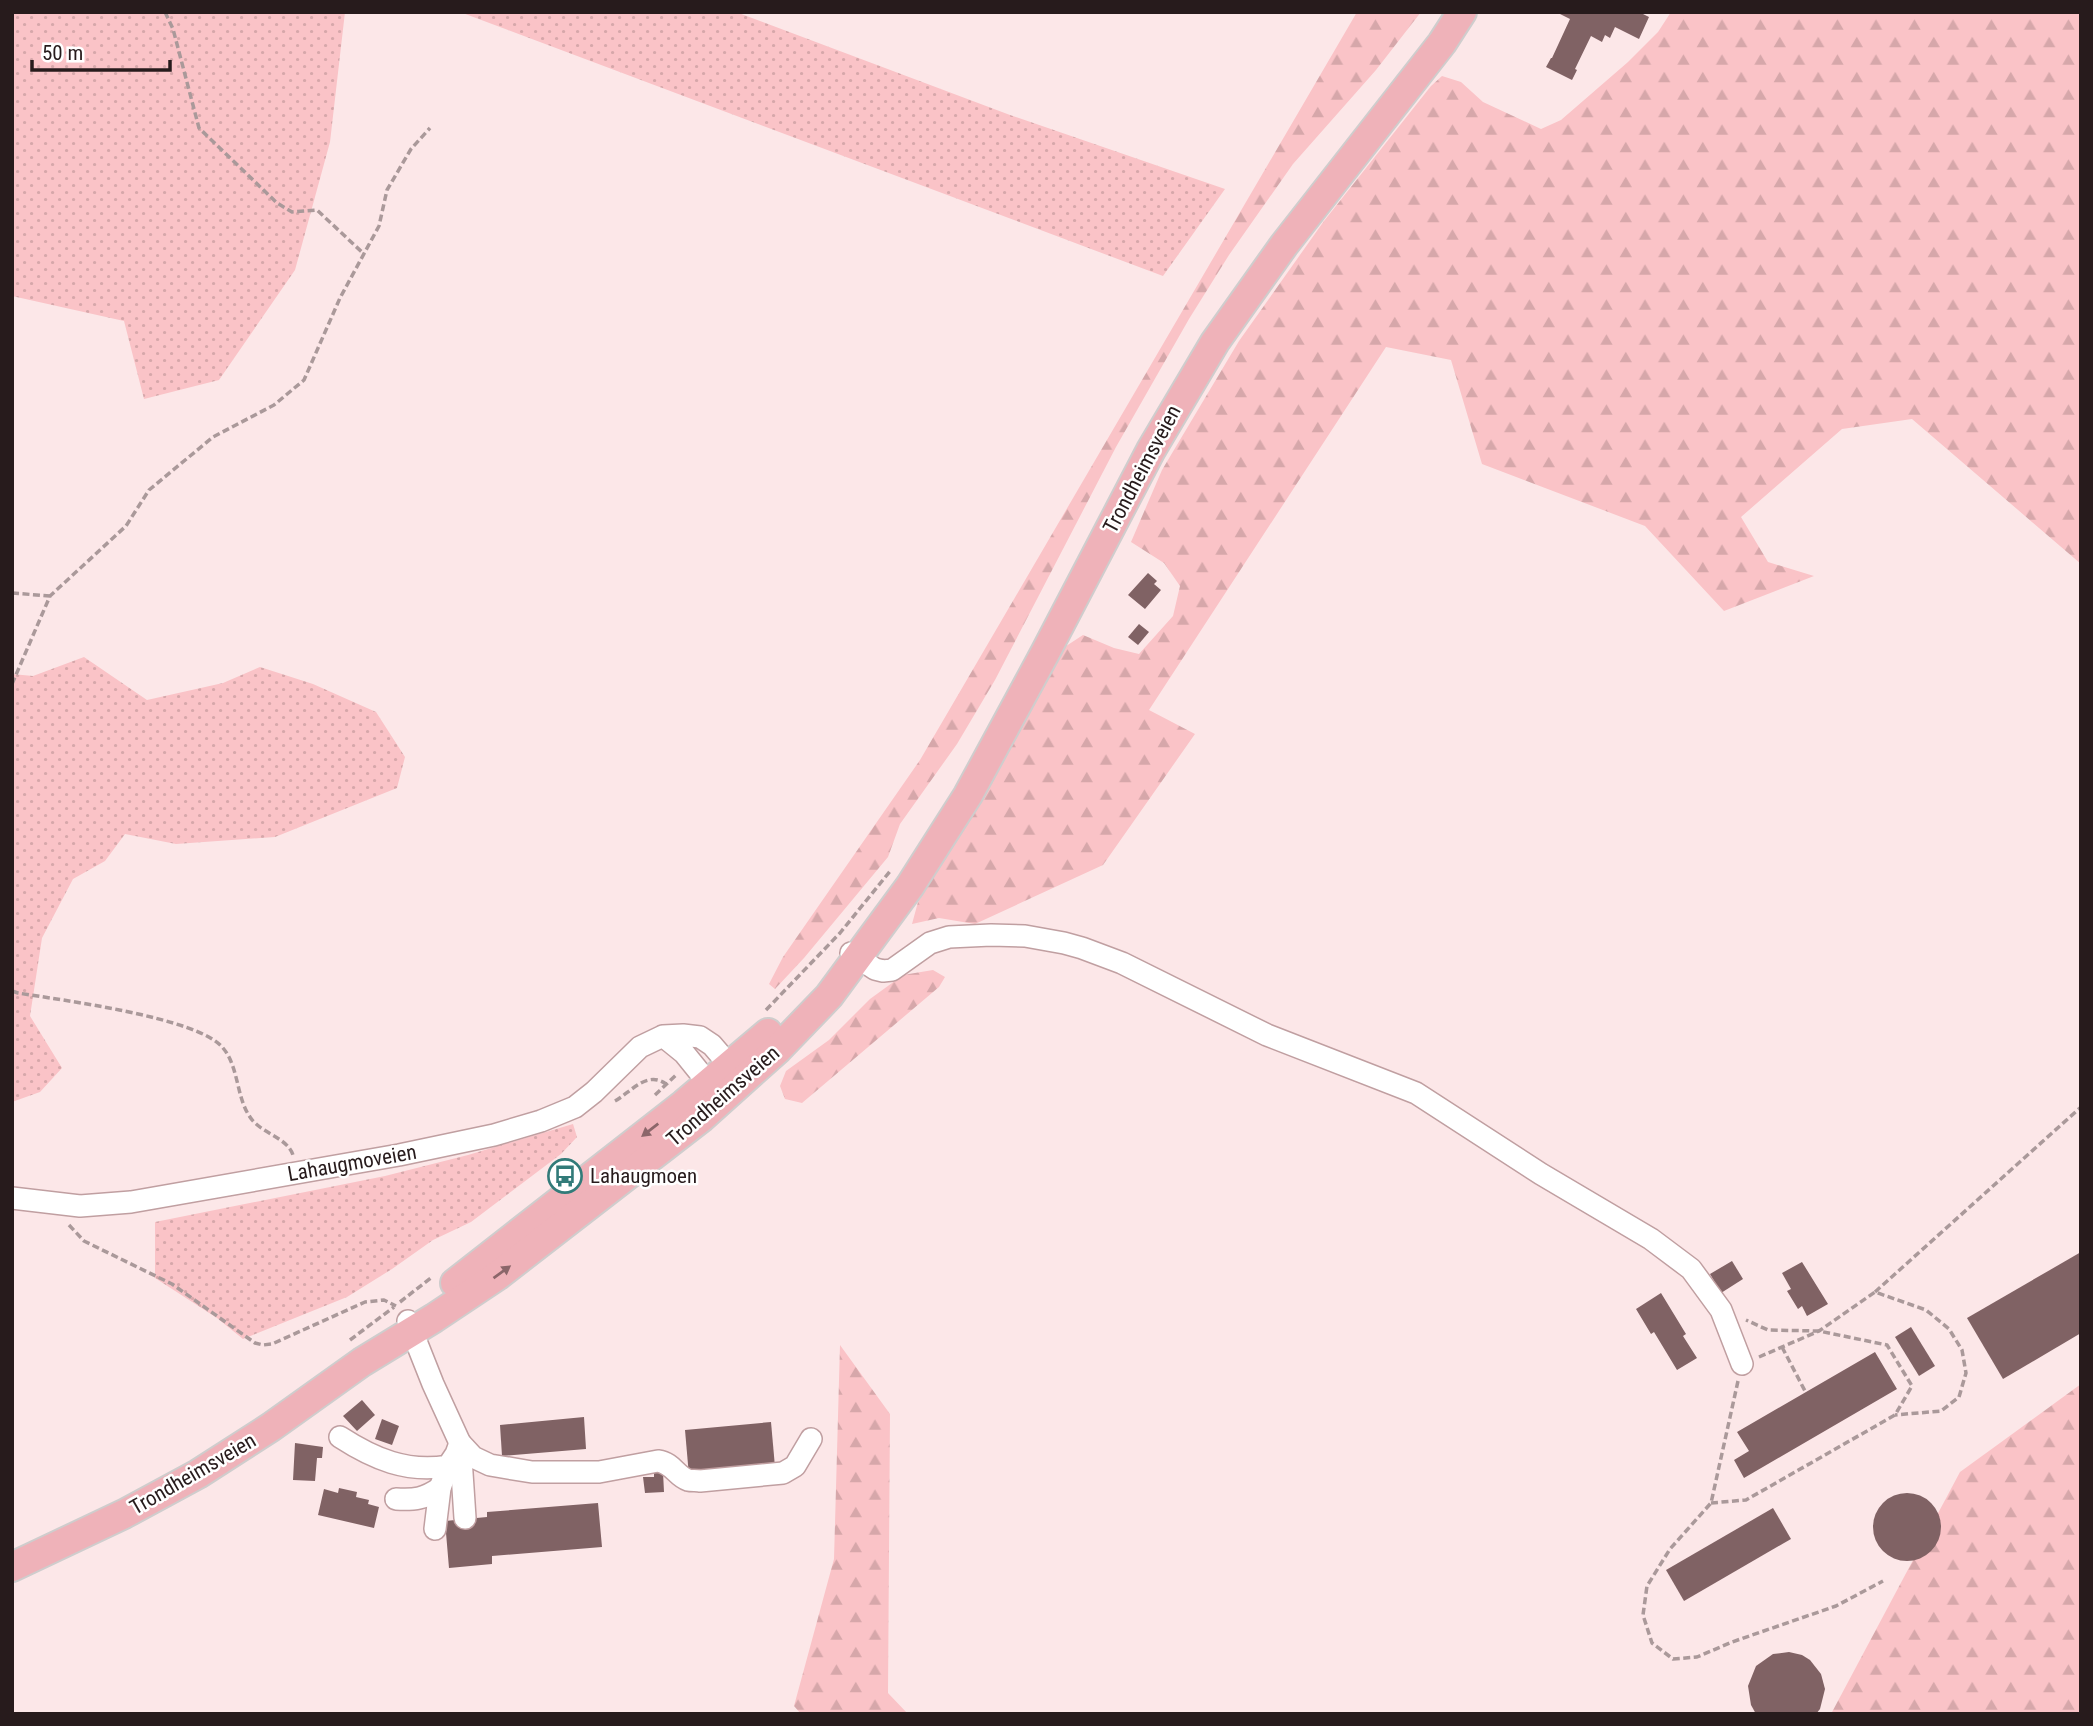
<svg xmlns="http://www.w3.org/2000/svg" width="2093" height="1726" viewBox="0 0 2093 1726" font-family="'Roboto Condensed',sans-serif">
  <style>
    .grass { fill: url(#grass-dots) }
    .forest { fill: url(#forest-firs) }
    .building { fill: #806264 }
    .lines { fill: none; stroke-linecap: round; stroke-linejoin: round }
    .minor-casing { stroke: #c09fa1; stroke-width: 24 }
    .major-casing { stroke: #cfcdcd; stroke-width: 32 }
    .path { stroke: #aa999a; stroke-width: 3.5; stroke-dasharray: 7 3.5; stroke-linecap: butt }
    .minor { stroke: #fff; stroke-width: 21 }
    .major { stroke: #efb2b9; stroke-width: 28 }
    .oneway { fill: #8b666a }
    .labels { text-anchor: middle; stroke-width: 5; stroke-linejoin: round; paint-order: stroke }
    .street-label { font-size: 21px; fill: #271b1c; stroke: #fff }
    .poi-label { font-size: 21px; fill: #271b1c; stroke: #fff; text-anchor: start }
  </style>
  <defs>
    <pattern id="grass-dots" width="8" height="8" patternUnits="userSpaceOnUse" patternTransform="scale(1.75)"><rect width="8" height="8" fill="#fac3c7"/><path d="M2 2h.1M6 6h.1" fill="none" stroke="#d6a7aa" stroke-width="1.8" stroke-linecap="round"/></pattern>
    <pattern id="forest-firs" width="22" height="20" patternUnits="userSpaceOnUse" patternTransform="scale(1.75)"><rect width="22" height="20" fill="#fac3c7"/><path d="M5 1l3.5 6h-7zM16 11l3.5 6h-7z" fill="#d6a7aa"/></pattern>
  </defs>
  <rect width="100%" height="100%" fill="#fce7e8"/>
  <g class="grass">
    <path d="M12,12H345L330,142L295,270L219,380L144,399L124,321L12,296Z"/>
    <path d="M460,12H736L1010,115L1225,189L1163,276Z"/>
    <path d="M84,657L147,700L223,683L260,667L313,684L376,712L405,757L397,788L275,837L176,844L125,834L105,861L73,879L42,938L30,1016L62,1068L40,1092L12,1102V674L33,676Z"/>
    <path d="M573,1124L577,1137L561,1154L471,1222L433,1240L392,1269L347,1297L243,1339L217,1318L155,1278V1222L385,1176L468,1155Z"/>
  </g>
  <g class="forest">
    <path d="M1357,12H1421L1376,70L1293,164L1229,255L1189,319L1116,447L995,680L957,744L900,824L888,857L804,958L775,989L769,984L783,957L920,760Z"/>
    <path d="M1671,12H2081V564L1912,419L1842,429L1741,517L1768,562L1814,576L1724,611L1645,526L1482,464L1451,360L1386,347L1149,710L1195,734L1103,865L975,924L939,918L912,924L918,902L982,799L1060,650L1083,635L1114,648L1139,654L1173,616L1180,586L1164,563L1131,542L1162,470L1239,341L1324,221L1431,86L1442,76L1461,82L1483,102L1541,129L1561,120L1628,62L1658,32Z"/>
    <path d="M933,970L945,977L939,987L802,1103L785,1099L780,1086L786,1071L829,1040L870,999L903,975Z"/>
    <path d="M840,1345L890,1414L888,1693L908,1714H801L794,1706L834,1559Z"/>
    <path d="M2081,1384V1714H1831L1960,1472Z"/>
  </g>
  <g class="building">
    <path d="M1556,12H1639L1649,17L1639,39L1615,27L1610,38L1605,35L1602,42L1591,36L1575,69L1577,70L1572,80L1546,67L1551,58H1552L1570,19Z"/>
    <path d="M1148,573L1157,581L1154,584L1161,590L1145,609L1128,595Z"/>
    <path d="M1139,624L1149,632L1138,645L1128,637Z"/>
    <path d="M2081,1252V1333L2003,1379L1967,1318Z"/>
    <path d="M1732,1261L1743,1279L1721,1293L1710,1274Z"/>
    <path d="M1802,1262L1828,1304L1807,1316L1802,1306L1798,1309L1787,1291L1791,1289L1782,1273Z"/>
    <path d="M1661,1293L1686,1334L1683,1336L1697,1358L1677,1370L1654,1332L1651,1334L1636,1309Z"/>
    <path d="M1911,1327L1935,1366L1919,1376L1895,1337Z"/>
    <path d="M1875,1352L1897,1389L1744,1478L1734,1460L1749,1451L1737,1432Z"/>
    <path d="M362,1400L375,1415L357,1431L343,1416Z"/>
    <path d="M584,1417L586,1449L502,1456L500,1425Z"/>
    <path d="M382,1419L399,1426L392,1445L375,1439Z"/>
    <path d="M771,1422L775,1467L689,1476L685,1430Z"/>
    <path d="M295,1443L323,1447L322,1458H317L315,1481L293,1480Z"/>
    <path d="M654,1472H663L664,1492L645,1493L643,1477H654Z"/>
    <path d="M339,1488L357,1492L356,1497L369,1500L368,1504L379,1507L374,1528L318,1515L324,1489L338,1493Z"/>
    <circle cx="1907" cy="1527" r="34"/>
    <path d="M598,1503L602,1547L492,1556V1564L449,1568L445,1521L487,1517V1512Z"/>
    <path d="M1773,1508L1791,1539L1684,1601L1666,1570Z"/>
    <path d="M1789,1652L1802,1655L1810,1660L1821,1674L1825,1689L1820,1709L1816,1714H1756L1751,1705L1748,1686L1756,1666L1773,1654Z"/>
  </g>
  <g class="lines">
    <g class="minor-casing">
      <g id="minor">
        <path d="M851,953L875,969L883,971L892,970L930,943L949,937L991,935L1025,936L1064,943L1082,948L1122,963L1267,1035L1416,1093L1541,1174L1651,1239L1691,1269L1721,1310L1742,1364"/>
        <path d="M12,1198L80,1206L131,1202L399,1155L494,1135L541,1121L575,1107L594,1092L640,1047L663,1036L683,1035L700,1037L712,1045L730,1066L733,1079L731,1093L709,1084L684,1053L663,1036"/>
        <path d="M408,1321L433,1384L460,1443L473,1457L490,1465L532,1472H599L658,1461C673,1463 676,1476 688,1480C692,1481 696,1480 700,1481L783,1473L795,1466L811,1439"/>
        <path d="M340,1437C374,1459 407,1473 448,1466L456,1454L460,1443L465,1518"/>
        <path d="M396,1499C415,1500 424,1499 440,1488"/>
        <path d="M435,1529L440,1488L448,1466"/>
      </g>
    </g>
    <g class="major-casing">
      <g id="major">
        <path d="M455,1283L684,1104L768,1033"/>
        <path d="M12,1567L124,1514L198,1474L271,1427L362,1362L434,1318L497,1276L701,1118L778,1049L829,996L910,886L968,795L1045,653L1151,450L1215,342L1284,245L1442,43L1462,12"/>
      </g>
    </g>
    <g class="path">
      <path d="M165,12L173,29L199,128L277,203L292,212L317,210L364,254"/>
      <path d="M12,593L50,596"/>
      <path d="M12,684L50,596L126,526L149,490L213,437L274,405L304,380L340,298L379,226L387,190L411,149L430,128"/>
      <path d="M12,991L18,993C60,1000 198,1017 223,1048C239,1067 236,1097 250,1117C260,1133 287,1137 293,1155"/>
      <path d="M766,1010L840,933L891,870"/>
      <path d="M655,1095L677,1074"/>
      <path d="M615,1101C631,1092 647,1070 666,1084"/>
      <path d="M69,1225L84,1241L172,1284L255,1343L263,1345L272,1344L365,1302L384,1300L396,1306"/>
      <path d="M1875,1292L2081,1107"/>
      <path d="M400,1302L432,1277"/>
      <path d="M350,1340L394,1307"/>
      <path d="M1782,1347L1805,1391"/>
      <path d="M1759,1357L1819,1331L1875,1292L1926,1310L1949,1329L1962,1350L1966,1373L1959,1397L1941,1411L1895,1415"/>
      <path d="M1738,1381L1711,1503L1670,1549L1647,1586L1643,1615L1652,1643L1673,1659L1697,1657L1732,1642L1836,1606L1883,1581"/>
      <path d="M1711,1503L1746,1500L1895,1415L1912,1386L1887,1345L1819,1331L1768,1330L1746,1320"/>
    </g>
    <use href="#minor" class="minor"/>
    <use href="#major" class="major"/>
  </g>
  <defs><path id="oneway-solid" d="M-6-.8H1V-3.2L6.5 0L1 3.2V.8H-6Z" transform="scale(1.75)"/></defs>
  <g class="oneway">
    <use href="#oneway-solid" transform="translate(650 1130) rotate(142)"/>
    <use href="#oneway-solid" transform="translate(502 1272) rotate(-36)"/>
  </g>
  <defs>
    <g id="bus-ring" transform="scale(1.75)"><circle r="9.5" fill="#fff" stroke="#327b79" stroke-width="1.5"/><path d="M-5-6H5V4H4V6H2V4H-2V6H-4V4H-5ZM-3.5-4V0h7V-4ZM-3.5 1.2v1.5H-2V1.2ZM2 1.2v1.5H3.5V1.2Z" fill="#327b79"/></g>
  </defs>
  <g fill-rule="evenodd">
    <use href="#bus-ring" x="565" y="1176"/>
  </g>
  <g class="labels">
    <g class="street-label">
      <text transform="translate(1142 469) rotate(-62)" y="7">Trondheimsveien</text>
      <text transform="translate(723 1096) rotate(-41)" y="7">Trondheimsveien</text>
      <text transform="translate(352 1163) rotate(-10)" y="7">Lahaugmoveien</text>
      <text transform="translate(193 1474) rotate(-30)" y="7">Trondheimsveien</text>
    </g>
    <g class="poi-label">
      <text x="590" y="1183">Lahaugmoen</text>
    </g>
  </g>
  <rect width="2093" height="1726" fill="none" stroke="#271b1c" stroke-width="28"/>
  <path d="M32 60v10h138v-10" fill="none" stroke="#271b1c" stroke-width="3.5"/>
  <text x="42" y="60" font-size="21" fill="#271b1c" stroke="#ffffff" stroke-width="5" paint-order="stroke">50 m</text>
</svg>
